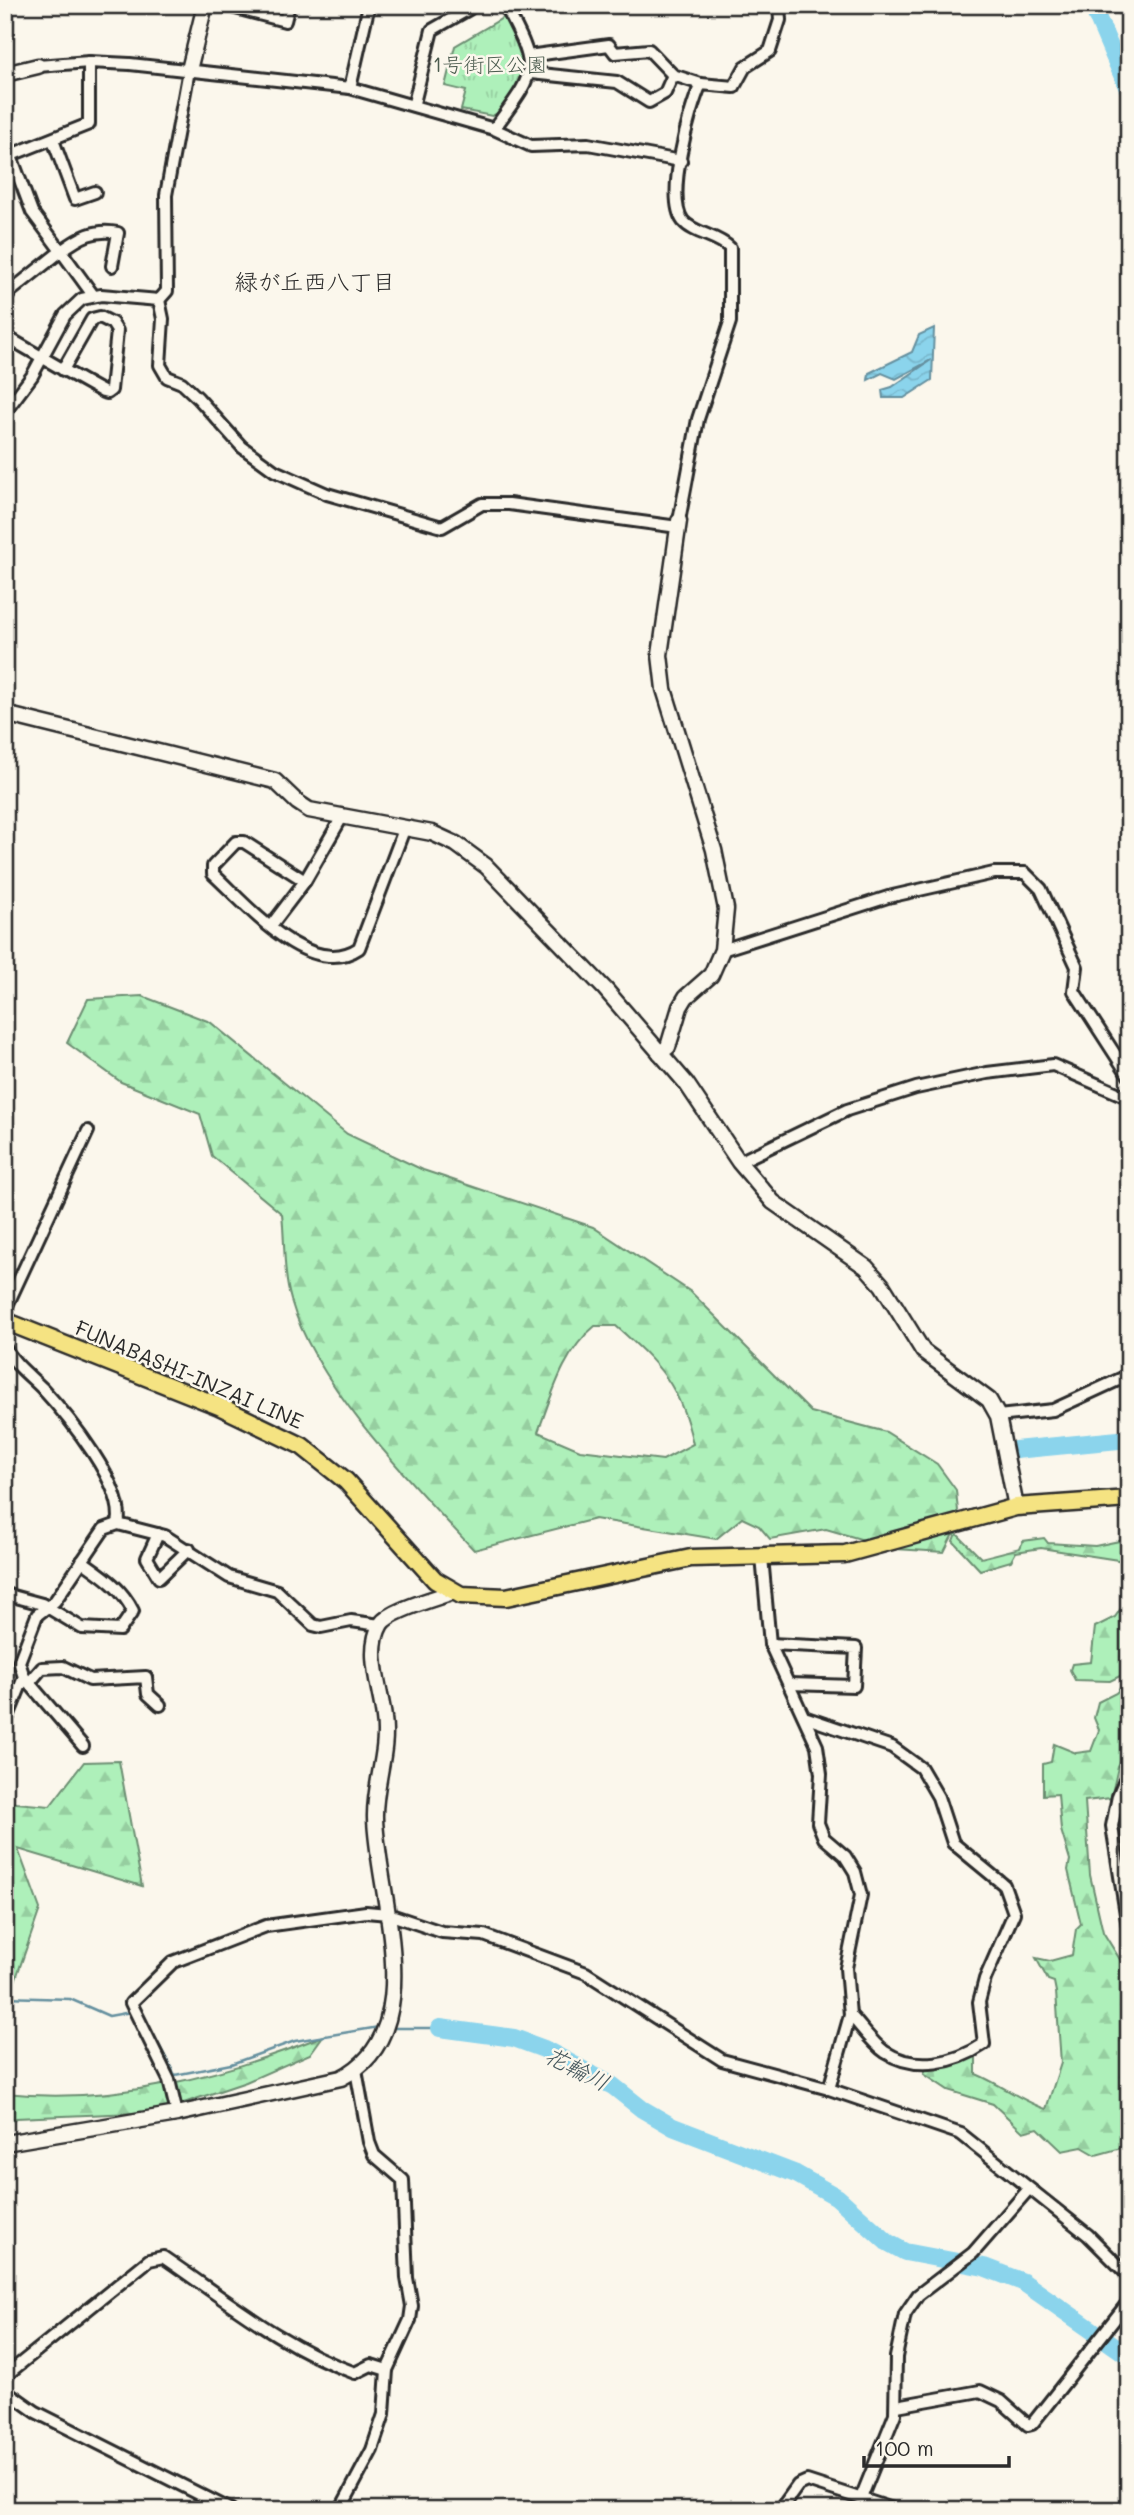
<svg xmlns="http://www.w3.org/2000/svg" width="1134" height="2515" viewBox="0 0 1134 2515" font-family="Mali,'Klee One',sans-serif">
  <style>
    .grass { fill: url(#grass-tufts); stroke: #6c8e72; stroke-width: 2 }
    .forest { fill: url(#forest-firs); stroke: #6c8e72; stroke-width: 2; fill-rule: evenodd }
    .water { fill: url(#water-waves); stroke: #65909f; stroke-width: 2 }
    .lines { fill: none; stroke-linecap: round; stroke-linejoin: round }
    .stream { stroke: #65909f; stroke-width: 2.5 }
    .river { stroke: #8bd4ec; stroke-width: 18 }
    .street-casing { stroke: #2b2b2b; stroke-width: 16 }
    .secondary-casing { stroke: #2b2b2b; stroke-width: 19 }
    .primary-casing { stroke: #2b2b2b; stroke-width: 21 }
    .street { stroke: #fbf7ec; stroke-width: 10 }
    .secondary { stroke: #fbf7ec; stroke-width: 14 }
    .primary { stroke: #f5e382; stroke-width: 16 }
    .labels { text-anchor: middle; stroke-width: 5; stroke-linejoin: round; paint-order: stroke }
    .park-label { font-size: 21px; fill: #4c5c4f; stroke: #fbf7ec }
    .street-label { font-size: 21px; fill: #2b2b2b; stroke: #fbf7ec }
    .neighbourhood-label { font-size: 23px; fill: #2b2b2b; stroke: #fbf7ec }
    .water-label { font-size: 23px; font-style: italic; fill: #43555b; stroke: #fbf7ec }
  </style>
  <defs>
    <pattern id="grass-tufts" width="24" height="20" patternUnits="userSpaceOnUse" patternTransform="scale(1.75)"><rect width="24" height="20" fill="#aef0ba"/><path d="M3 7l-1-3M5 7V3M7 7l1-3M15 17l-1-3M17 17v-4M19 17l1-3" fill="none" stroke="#96cea0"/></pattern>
    <pattern id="forest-firs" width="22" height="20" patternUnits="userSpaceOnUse" patternTransform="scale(1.75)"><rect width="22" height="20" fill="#aef0ba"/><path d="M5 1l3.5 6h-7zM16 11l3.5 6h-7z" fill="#96cea0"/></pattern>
    <pattern id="water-waves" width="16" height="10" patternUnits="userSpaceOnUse" patternTransform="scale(1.75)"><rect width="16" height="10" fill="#8bd4ec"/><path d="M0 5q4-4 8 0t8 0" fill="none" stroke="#78b6cb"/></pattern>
  </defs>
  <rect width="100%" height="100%" fill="#fbf7ec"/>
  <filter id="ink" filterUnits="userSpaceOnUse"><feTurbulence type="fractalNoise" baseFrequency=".0143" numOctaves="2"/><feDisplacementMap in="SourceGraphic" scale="14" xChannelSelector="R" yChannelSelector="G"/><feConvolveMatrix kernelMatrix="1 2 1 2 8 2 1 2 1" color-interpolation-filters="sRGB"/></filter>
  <g filter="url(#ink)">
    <path class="grass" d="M506,16L520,42L527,75L498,113L492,116L461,110L466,91L445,86L455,46Z"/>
    <g class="forest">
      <path d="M142,996L210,1022L347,1134L423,1170L593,1227L691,1292L811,1412L886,1432L937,1464L956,1490L959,1522L944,1552L895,1549L826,1529L770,1539L759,1526L742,1518L716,1539L595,1519L474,1550C414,1486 315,1385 291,1300C283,1273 285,1241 282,1214L212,1156L200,1114L121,1082L67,1043L88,999ZM595,1326H616C660,1365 680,1385 693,1444L663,1460L580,1450L538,1432C552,1395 563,1352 595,1326Z"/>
      <path d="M1129,1531V1567L1118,1560L1041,1548L1016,1552L1011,1561L980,1570L953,1541L956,1533L981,1558L1020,1548L1023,1541L1044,1538L1048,1543L1095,1546L1124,1540Z"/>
      <path d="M1129,1597V1746L1118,1767L1111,1798L1085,1801L1090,1875L1103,1932L1121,1961L1129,1958V2146L1096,2155L1082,2147L1062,2151L1038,2128L1023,2132L993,2104L948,2090L924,2074L928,2061L966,2050L976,2056V2074C1000,2084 1022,2101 1046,2109L1061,2063L1056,1992L1054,1982L1048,1980L1036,1958L1050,1961L1072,1955L1076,1929L1081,1924L1068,1870L1070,1860L1061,1830L1058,1794L1043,1795V1764L1051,1762L1054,1744L1076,1753L1091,1751L1099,1730L1094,1718L1098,1702L1116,1693L1125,1683L1124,1674L1110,1681L1075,1680L1070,1670L1072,1664L1091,1662L1095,1627L1115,1617Z"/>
      <path d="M119,1761L142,1886L18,1849L40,1909L15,1981H5V1802L50,1806L84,1762Z"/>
      <path d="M323,2036L310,2054L246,2082L157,2112L16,2118L5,2124V2093C114,2105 223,2076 323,2036Z"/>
    </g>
    <path class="water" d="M934,328L932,380L904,398H883L882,390L892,387L931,360L896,379L882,373L868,380L869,373L912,352L919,335Z"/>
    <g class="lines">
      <g class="stream">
        <path d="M5,1997L70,1999L109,2016L131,2012"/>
        <path d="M140,2009L175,2075L231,2064L295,2041L379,2027"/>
        <path d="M389,2028H440"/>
      </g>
      <g class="river">
        <path d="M1092,5L1129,91"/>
        <path d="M1015,1450L1129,1439"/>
        <path d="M440,2028L514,2038L544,2049L613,2086L642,2109L673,2127L796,2174L837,2197L887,2242L905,2252L984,2267L1023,2282L1129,2356"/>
      </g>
      <g class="street-casing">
        <g id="street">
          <path d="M224,5L285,21L289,5"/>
          <path d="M528,56L609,45L615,53L649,50L673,75L701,84"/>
          <path d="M38,66L89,62L130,64L350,88L494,129L531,146L588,144L681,161"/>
          <path d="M531,73L617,82L649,102L665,93L673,75"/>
          <path d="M350,88L369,5"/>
          <path d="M414,103L432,30L469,9L467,5"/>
          <path d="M494,129C537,70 540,72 505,5"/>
          <path d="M53,140L75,199L95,192"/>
          <path d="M6,157L89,124V62"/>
          <path d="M93,295L61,251C80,237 95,228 118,233L112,266"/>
          <path d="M5,300L11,291L61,251L32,212L11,156"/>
          <path d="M159,300L163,319L160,365L167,377L182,383L198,398L242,447L275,471L327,494L442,527L482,504H509L678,527"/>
          <path d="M5,336C38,355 70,374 103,392L107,393L111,390L117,331L112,323L100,317L92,319L63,370"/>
          <path d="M5,412L32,376L65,315L82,299L101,295L159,300L167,291L166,195L189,70"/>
          <path d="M679,521L698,419L730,322V248C717,235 694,234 683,221C665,198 689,110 701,84L734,87L745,67L770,51L780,20L779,5"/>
          <path d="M305,881L342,817"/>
          <path d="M270,927L305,881L244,842H236L213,866V874C246,904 310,981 359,948L405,827"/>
          <path d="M722,950L888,897L994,873H1025L1041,889L1077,967L1074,991L1129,1076"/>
          <path d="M739,1162L847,1110L916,1088L987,1073L1053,1065L1129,1098"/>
          <path d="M5,1310L88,1131"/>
          <path d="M5,1348C15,1365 28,1374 42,1388C66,1414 127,1487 118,1524"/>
          <path d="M998,1416L1053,1410L1129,1375"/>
          <path d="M158,1534L147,1558L159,1578L189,1549"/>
          <path d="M762,1557L770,1644L817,1746L821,1774L818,1823L824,1838L845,1856L855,1872L861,1895L846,1968L850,2015L829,2089"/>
          <path d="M5,1594L42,1604L82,1628L120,1630L133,1611C121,1587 103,1576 82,1561"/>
          <path d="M770,1644L856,1648L854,1686L790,1684"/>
          <path d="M29,1683L42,1668L63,1667L90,1680L146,1677L148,1694L160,1705"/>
          <path d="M807,1718L892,1747L921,1768L938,1797L953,1843L1004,1885L1014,1913L985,1979L979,2002L984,2044C956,2063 916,2072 885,2052C872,2043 861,2026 850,2015"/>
          <path d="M5,1724L24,1677"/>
          <path d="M83,1746L24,1677L19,1662L37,1615L55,1601L104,1529L118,1524L165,1536L229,1577L277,1591L313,1625L321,1627L351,1621L380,1625"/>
          <path d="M1129,1770L1118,1796L1112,1826L1129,1933"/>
          <path d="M177,2114L169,2080L131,2003L173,1962L266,1926L366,1912L388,1914L442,1932L484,1935L586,1973L722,2060L829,2089L961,2134L1088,2235L1129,2276"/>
          <path d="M5,2376L149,2260L163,2257C225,2299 284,2348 355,2373L371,2365L387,2370"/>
          <path d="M5,2390L36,2412L231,2510"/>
          <path d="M897,2406L980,2391L1001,2401L1028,2425L1032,2424L1129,2301"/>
          <path d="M861,2498L895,2414L896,2357L905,2314L918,2295L973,2253L1028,2190"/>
          <path d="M340,2510L372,2450L384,2414L387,2370L410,2320L412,2306L407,2278L403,2180L374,2155L369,2142L356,2070"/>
          <path d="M780,2510L798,2485L807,2481L896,2510"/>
        </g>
      </g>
      <g class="secondary-casing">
        <g id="secondary">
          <path d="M189,70L205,5"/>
          <path d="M5,74L38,66"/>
          <path d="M5,714L275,781L297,802L309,810L432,833L456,844L486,866L605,989L686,1083L739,1162L773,1202L866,1267L882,1285L923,1351L989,1400L998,1416L1016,1507"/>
          <path d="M660,1053L668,1047L680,1007L686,997L711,975L722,950L726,909L714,850L664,689L660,655L679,521"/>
          <path d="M5,2143L177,2114L341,2078C432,2032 377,1896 375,1818C374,1784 389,1751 384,1718C381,1689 365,1651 381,1624C390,1610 437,1598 453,1592"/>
        </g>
      </g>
      <g class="primary-casing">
        <path id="primary" d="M5,1321L219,1406L302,1446L346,1481L435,1580L461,1595L506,1597L691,1558L845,1554L1016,1507L1129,1499"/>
      </g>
      <use href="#street" class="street"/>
      <use href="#secondary" class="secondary"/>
      <use href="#primary" class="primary"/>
    </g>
  </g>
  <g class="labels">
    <g class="park-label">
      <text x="490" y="72">1号街区公園</text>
    </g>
    <g class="street-label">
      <text transform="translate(189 1375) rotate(23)" y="7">FUNABASHI-INZAI LINE</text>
    </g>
    <g class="neighbourhood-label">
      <text x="315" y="290">緑が丘西八丁目</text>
    </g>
    <g class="water-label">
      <text transform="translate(577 2069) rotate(27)" y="8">花輪川</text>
    </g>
  </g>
  <rect width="1134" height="2515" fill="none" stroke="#fbf7ec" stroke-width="28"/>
  <rect x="14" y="14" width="1106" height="2487" fill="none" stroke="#2b2b2b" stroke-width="2.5" filter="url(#ink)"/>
  <path d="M864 2456v10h145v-10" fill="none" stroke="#2b2b2b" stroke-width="3.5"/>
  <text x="875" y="2456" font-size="21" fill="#2b2b2b" stroke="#fbf7ec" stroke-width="5" paint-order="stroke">100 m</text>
</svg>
